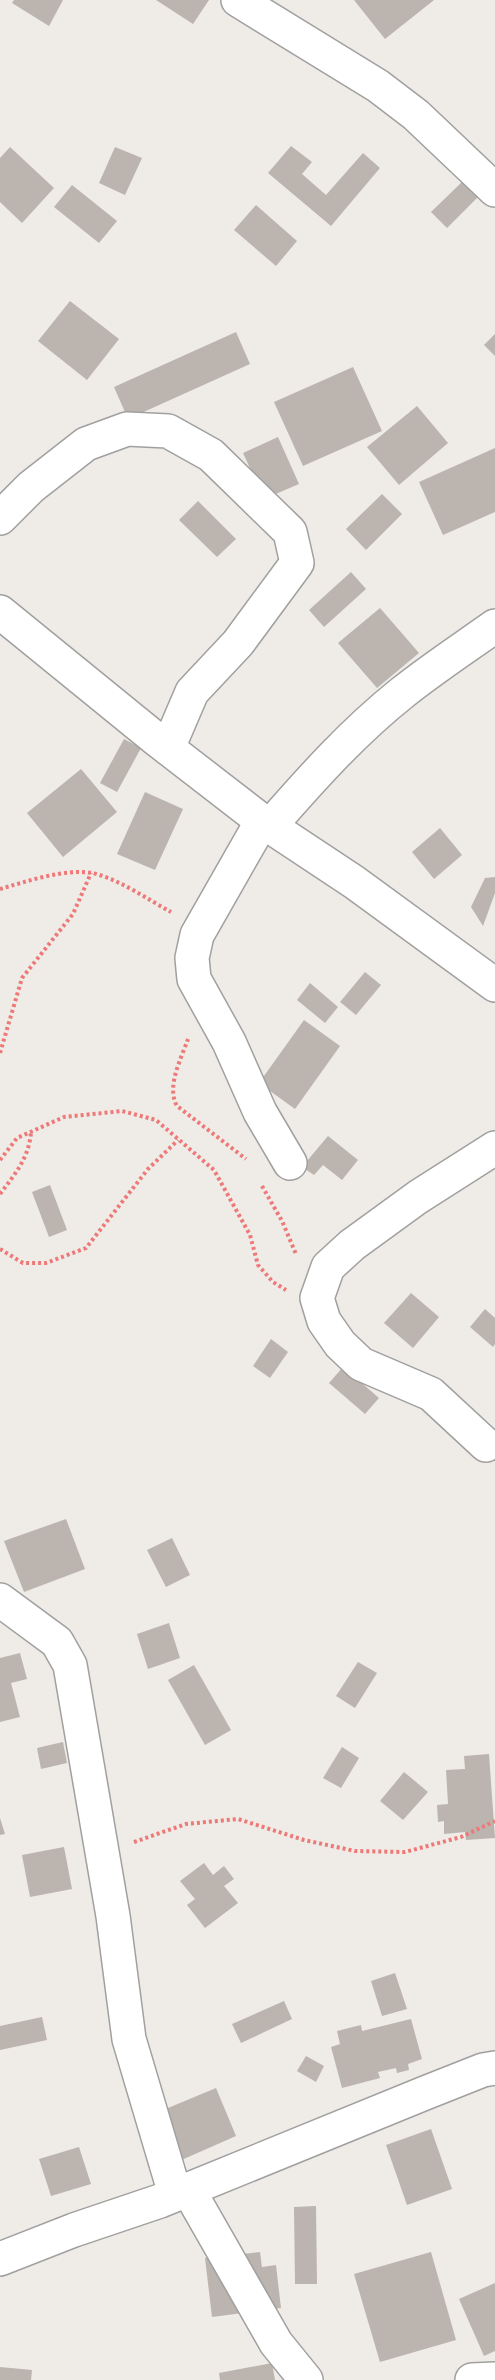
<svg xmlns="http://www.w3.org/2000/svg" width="495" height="2380" viewBox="0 0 495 2380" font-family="'Source Sans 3',sans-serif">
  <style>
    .building { fill: #bcb4af }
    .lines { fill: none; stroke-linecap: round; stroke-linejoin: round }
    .minor-casing { stroke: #a0a0a0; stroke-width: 36 }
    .path { stroke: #ed7978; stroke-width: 4; stroke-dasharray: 3 3; stroke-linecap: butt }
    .minor { stroke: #fff; stroke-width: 33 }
  </style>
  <rect width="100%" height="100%" fill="#efebe6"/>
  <g class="building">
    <path d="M14,0H63L49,26L12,3Z"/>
    <path d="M156,0H209L193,24Z"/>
    <path d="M354,0H434L385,39Z"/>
    <path d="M291,146L312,162L302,174L326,195L363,153L380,168L331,226L268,173Z"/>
    <path d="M10,147L54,188L22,223L0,202V158Z"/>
    <path d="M115,147L142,158L125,195L99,183Z"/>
    <path d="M464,180L479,196L447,228L431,212Z"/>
    <path d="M72,185L117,221L99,243L54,207Z"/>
    <path d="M256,205L297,241L276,266L234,230Z"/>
    <path d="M70,301L119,339L87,380L38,341Z"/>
    <path d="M236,332L250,364L128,419L114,387Z"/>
    <path d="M495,334V356L484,345Z"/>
    <path d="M353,367L382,431L303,466L274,402Z"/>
    <path d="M417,406L448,443L399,485L367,447Z"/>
    <path d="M278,437L299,484L264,499L243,453Z"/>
    <path d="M495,448V512L443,535L419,482Z"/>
    <path d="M382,494L402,514L366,550L346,529Z"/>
    <path d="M198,501L236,539L217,557L179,520Z"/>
    <path d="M351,572L366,589L324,627L309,610Z"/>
    <path d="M380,608L419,653L377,688L338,643Z"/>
    <path d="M124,739L141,748L117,792L100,783Z"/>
    <path d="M81,769L117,812L63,857L27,813Z"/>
    <path d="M145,792L183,809L155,870L117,854Z"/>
    <path d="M440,828L462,855L434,879L412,852Z"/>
    <path d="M495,877V893L483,926L471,907L485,878Z"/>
    <path d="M365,972L381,985L356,1015L340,1002Z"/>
    <path d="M310,983L338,1007L325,1023L297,1000Z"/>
    <path d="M304,1020L340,1046L295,1109L259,1083Z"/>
    <path d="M328,1136L358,1160L342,1180L323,1165L314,1175L302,1167Z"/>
    <path d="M50,1185L67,1230L49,1237L32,1192Z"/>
    <path d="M411,1293L439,1317L413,1348L384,1323Z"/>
    <path d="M485,1309L495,1318V1344L493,1347L470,1327Z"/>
    <path d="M271,1339L288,1352L270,1378L253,1366Z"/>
    <path d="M343,1367L379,1398L365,1414L329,1383Z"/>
    <path d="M66,1519L85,1569L24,1592L4,1541Z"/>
    <path d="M172,1538L190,1575L166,1587L147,1550Z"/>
    <path d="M169,1623L180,1658L148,1669L137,1634Z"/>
    <path d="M20,1653L27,1679L11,1683L20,1717L0,1722V1658Z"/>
    <path d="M358,1662L377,1673L355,1708L336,1696Z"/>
    <path d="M194,1665L231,1730L205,1745L168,1680Z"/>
    <path d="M63,1742L67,1763L41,1769L37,1748Z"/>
    <path d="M342,1747L359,1758L341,1788L323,1778Z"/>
    <path d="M489,1754L495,1838L466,1840L465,1832L444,1834V1821L438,1822L437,1805L448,1804L446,1770L465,1769L464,1756Z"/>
    <path d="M404,1772L428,1792L403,1820L380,1801Z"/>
    <path d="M0,1818L5,1834L0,1835Z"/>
    <path d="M64,1847L72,1889L30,1897L22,1855Z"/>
    <path d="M204,1863L213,1875L224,1866L234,1879L224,1886L238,1903L205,1928L187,1905L195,1899L180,1881Z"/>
    <path d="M395,1973L407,2009L382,2016L371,1981Z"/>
    <path d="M284,2001L292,2019L241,2043L232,2024Z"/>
    <path d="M42,2017L47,2040L0,2050V2026Z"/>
    <path d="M411,2019L422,2059L408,2064L409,2070L397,2073L396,2068L378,2072L380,2078L342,2088L331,2047L340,2044L337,2031L361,2025L362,2031Z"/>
    <path d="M306,2056L324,2066L316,2082L297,2071Z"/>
    <path d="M216,2088L236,2136L177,2162L156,2113Z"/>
    <path d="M431,2129L452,2189L407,2205L386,2145Z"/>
    <path d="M79,2147L91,2184L51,2196L39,2159Z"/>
    <path d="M316,2206L317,2284H295L294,2207Z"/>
    <path d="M260,2252L262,2267L276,2265L281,2308L212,2317L205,2258Z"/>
    <path d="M431,2252L456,2340L380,2362L354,2274Z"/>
    <path d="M495,2283V2351L484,2356L459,2299Z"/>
    <path d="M272,2363L275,2380H220L219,2373Z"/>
    <path d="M0,2367L32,2370L31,2380H0Z"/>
  </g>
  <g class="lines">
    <g class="minor-casing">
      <g id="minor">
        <path d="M238,0L378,86L416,115L495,190"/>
        <path d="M0,518L31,487L86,444L127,429L168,431L211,455L290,532L297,563L238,643L192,692L168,748"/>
        <path d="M0,612L156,739L262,821L354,882L495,985"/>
        <path d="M262,821L197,935L192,958L194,979L229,1042L260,1112L290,1163"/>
        <path d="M270,826C311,779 353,732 402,693C432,669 464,648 495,626"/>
        <path d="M486,1445L431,1394L361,1364L340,1344L324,1321L317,1298L328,1267L352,1245L418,1197L495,1148"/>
        <path d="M0,1600L57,1642L70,1665L113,1916L129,2039L175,2194"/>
        <path d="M188,2189L276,2343L306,2380"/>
        <path d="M0,2259L74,2230L160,2201L425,2093L483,2070L495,2068"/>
        <path d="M472,2380L495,2379"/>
      </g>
    </g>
    <g class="path">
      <path d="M0,889C25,882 65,868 92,873C119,879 147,899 171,912"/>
      <path d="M188,1039C181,1059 166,1087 177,1106L246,1159"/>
      <path d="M0,1053L22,978L73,914L91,873"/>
      <path d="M0,1160L17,1138L64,1117L122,1111L156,1120L214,1170L250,1235L258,1265L273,1282L286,1290"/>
      <path d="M262,1186L282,1221L296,1254"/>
      <path d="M0,1194C15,1174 29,1158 31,1132"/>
      <path d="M0,1249L23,1263H46L86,1248L148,1169L178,1140"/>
      <path d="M134,1842L186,1824L238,1819L304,1840L355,1851L405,1852L461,1837L495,1821"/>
    </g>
    <use href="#minor" class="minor"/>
  </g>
</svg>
